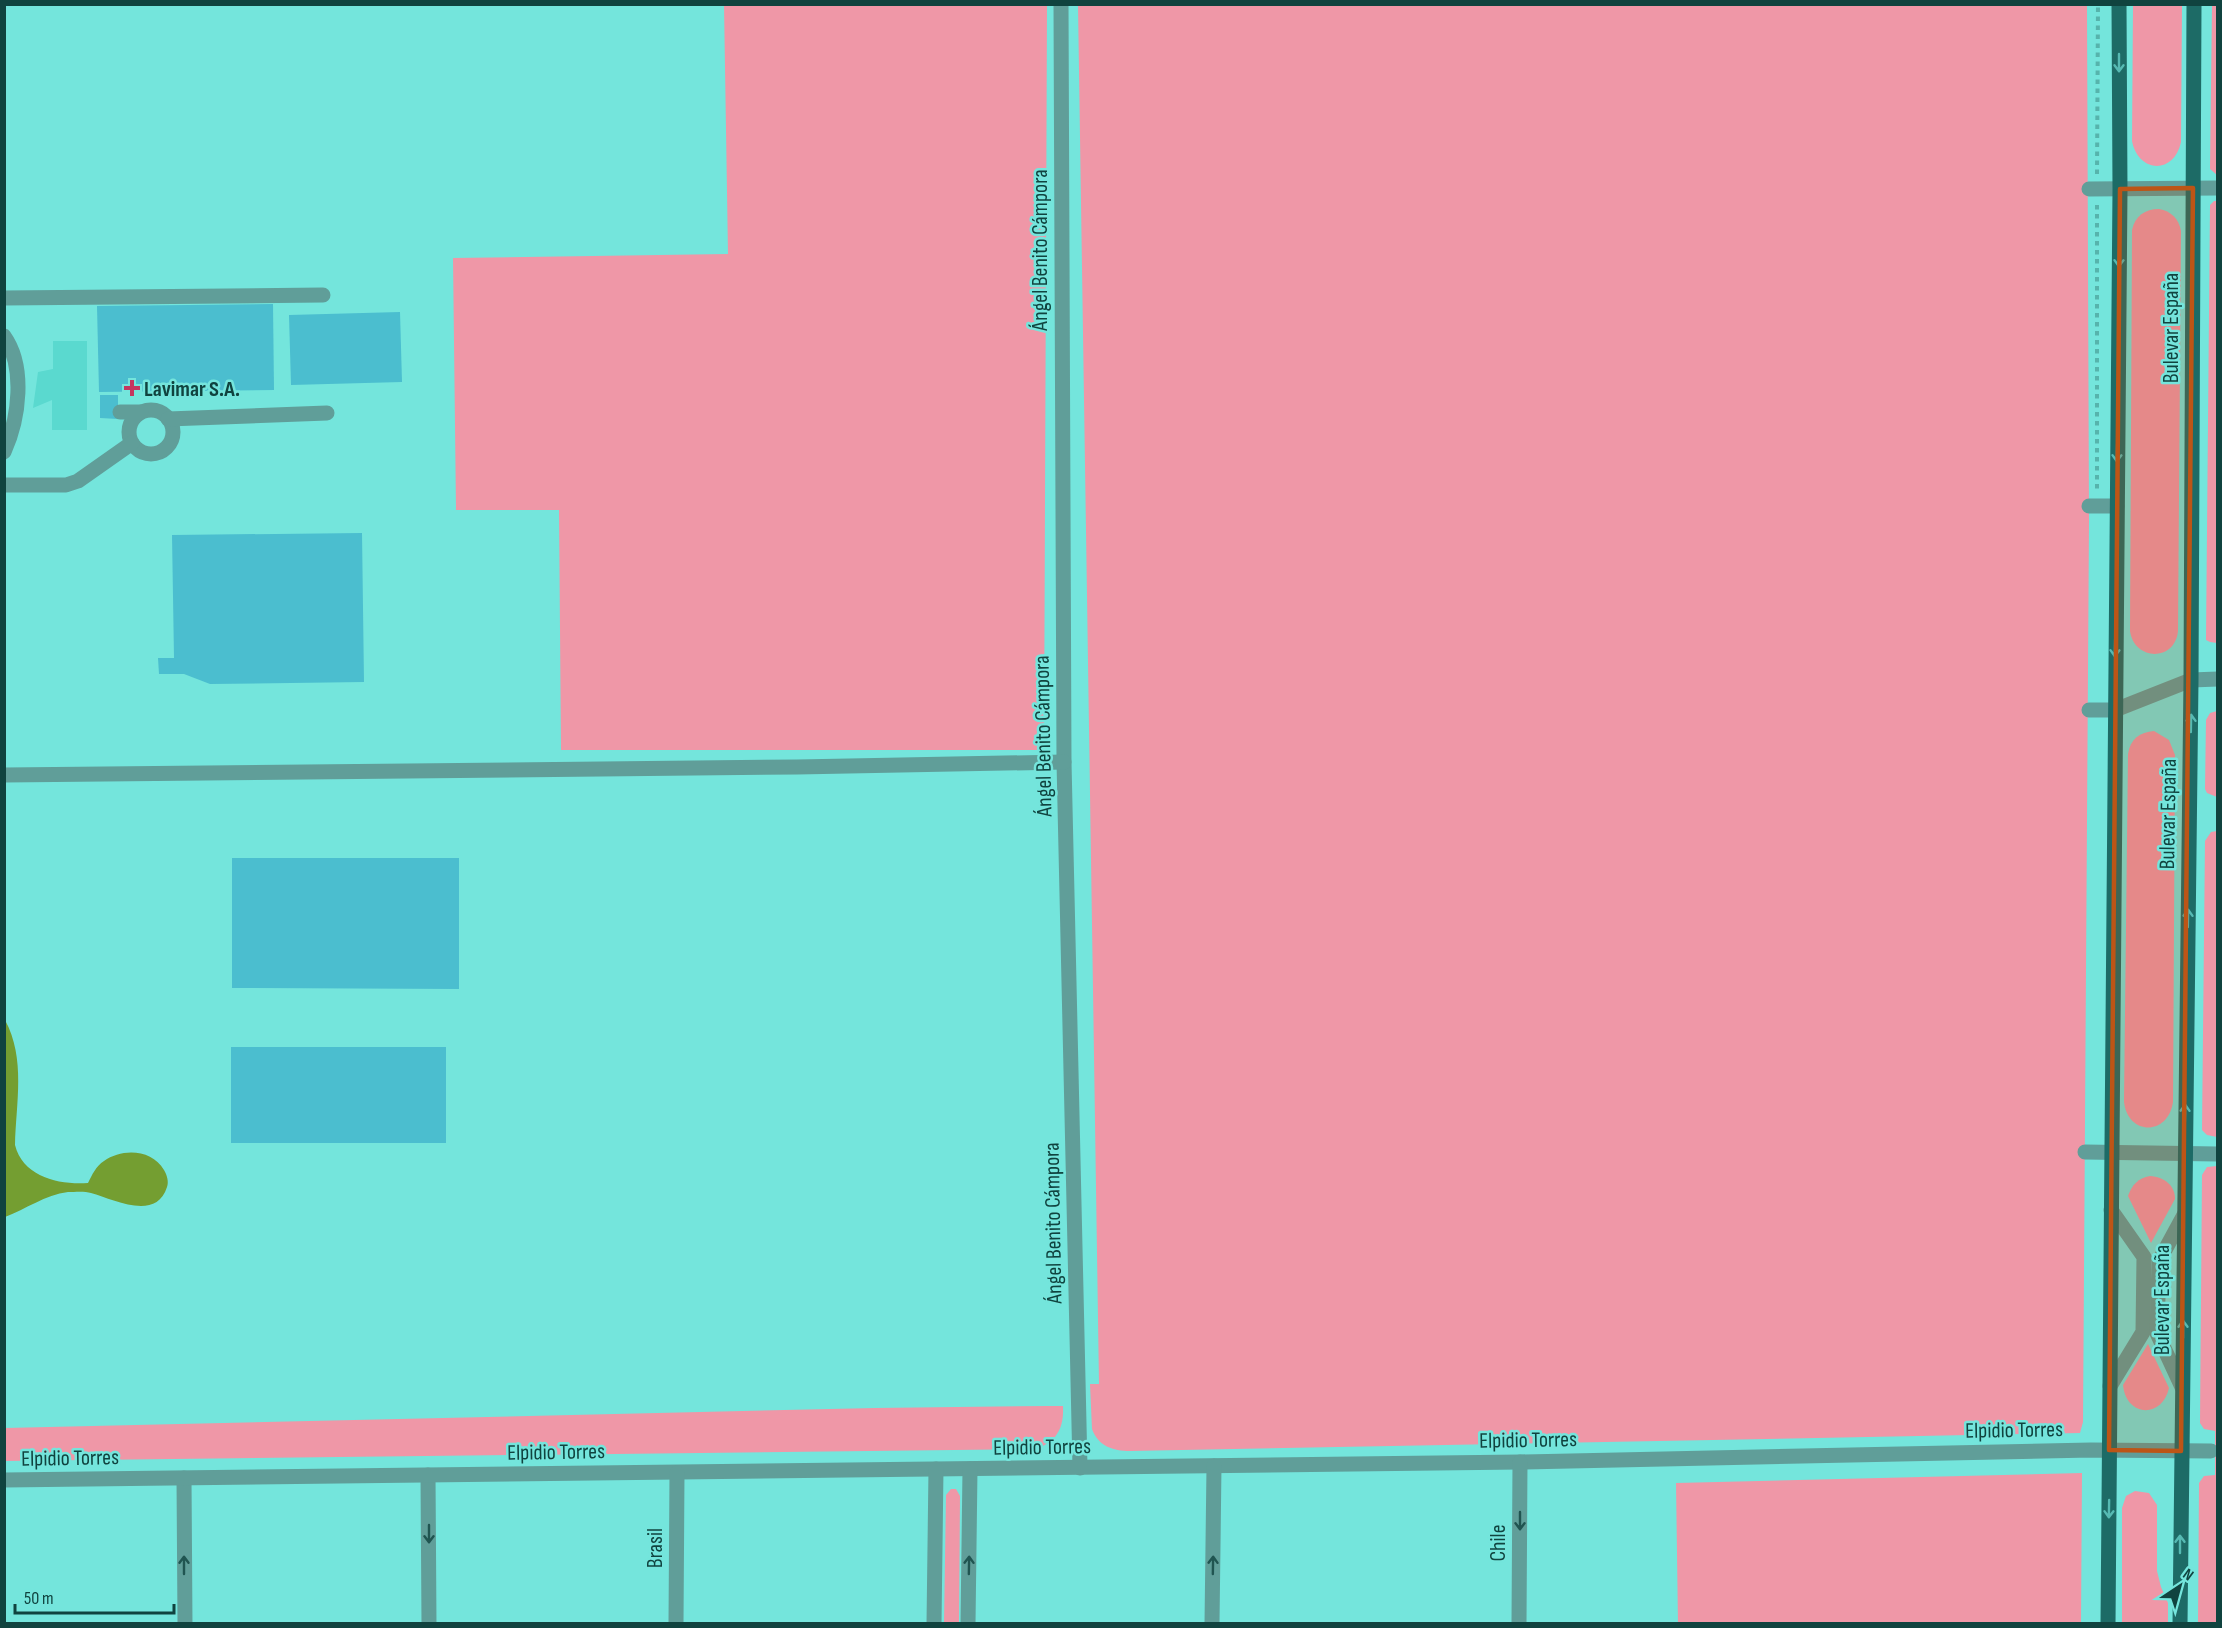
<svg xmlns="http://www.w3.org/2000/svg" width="2222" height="1628" viewBox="0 0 2222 1628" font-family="'Sofia Sans Condensed',sans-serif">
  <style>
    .built { fill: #5ad9cf }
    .green { fill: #ef97a7 }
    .water { fill: #749e31 }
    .building { fill: #4bbecf }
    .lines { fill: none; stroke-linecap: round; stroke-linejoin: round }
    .path { stroke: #56b4ac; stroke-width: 4; stroke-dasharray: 4.5 4.5; stroke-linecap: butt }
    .minor { stroke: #609e99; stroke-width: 15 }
    .major { stroke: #1d6b66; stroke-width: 15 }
    .oneway { stroke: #56bab3 }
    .oneway2 { stroke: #205551 }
    .marked { fill: #bd5516; fill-opacity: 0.2; stroke: #bd5516; stroke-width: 4.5; stroke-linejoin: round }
    .poi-dot { fill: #c5365f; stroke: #74e5dc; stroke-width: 2 }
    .labels { text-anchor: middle; stroke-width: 5; stroke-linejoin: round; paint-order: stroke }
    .street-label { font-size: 22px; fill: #10433f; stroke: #74e5dc }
    .poi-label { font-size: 22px; font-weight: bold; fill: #10433f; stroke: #74e5dc; text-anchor: start }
  </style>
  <rect width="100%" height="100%" fill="#74e5dc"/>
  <path class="built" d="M53,341H87V430H52V400L33,408L38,372L53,369Z"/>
  <g class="green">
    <path d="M2217,4L2218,5L2217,175L2210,169L2212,5Z"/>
    <path d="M724,5H1047L1044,750H561L559,510H456L453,258L728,254Z"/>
    <path d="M1078,5H2087L2089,520L2083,1422L2080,1433L1130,1451C1113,1451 1098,1446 1092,1429L1090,1384H1099Z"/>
    <path d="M2133,5H2182L2181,142C2174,175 2138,173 2132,141Z"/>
    <path d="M2214,201H2218L2217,643L2210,642L2206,640L2210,205Z"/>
    <path d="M2159,209C2171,211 2179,219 2181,231L2178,631C2175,662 2134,661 2130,631L2132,230C2135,216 2145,209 2159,209Z"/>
    <path d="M2217,711H2218L2217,797L2207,793L2205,789L2206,720L2210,713Z"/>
    <path d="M2154,731L2169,740L2175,755L2173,1102C2168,1136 2128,1136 2124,1102L2128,754C2130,739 2140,732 2154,731Z"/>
    <path d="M2217,831L2218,1623L2198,1624L2199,1483L2204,1476L2215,1475V1431L2204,1429L2200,1423L2202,1175L2207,1167L2217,1166V1137L2207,1135L2202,1130L2205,841L2211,832Z"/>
    <path d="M2150,1176C2164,1177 2175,1185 2175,1199L2151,1243L2128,1196C2132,1185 2138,1178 2150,1176Z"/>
    <path d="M2148,1344L2169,1388C2162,1419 2126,1417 2123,1385Z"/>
    <path d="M1048,1406H1063C1064,1428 1057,1441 1036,1449L5,1461V1428L875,1408Z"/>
    <path d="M2082,1473L2081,1623H1678L1676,1483Z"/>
    <path d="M951,1489H956L960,1496L959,1623H944L946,1495Z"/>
    <path d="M2135,1491L2149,1493L2157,1505V1571L2161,1587L2168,1603V1623H2122V1508L2126,1496Z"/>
  </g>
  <path class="water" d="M5,1020C26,1059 16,1103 15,1145C23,1177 59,1185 88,1183C92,1175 96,1166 104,1161C122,1148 152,1149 164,1170C167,1175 169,1182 167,1187C156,1222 113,1199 91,1193C85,1191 75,1192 68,1192C45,1195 26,1209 5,1217Z"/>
  <g class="building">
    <path d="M273,304L274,390L99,392L97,306Z"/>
    <path d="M400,312L402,382L291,385L289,315Z"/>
    <path d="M100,395H118V419L100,418Z"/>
    <path d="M362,533L364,682L210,684L184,674H159L158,658H174L172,535Z"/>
    <path d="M232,858H459V989L232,988Z"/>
    <rect x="231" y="1047" width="215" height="96"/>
  </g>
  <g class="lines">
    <g class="path">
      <path d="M2097,174L2098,4"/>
      <path d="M2097,205V489"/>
    </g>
    <g class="minor">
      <path d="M1061,4L1064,762L1080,1468"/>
      <path d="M2089,189L2218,188"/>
      <path d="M4,298L323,295"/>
      <path d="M4,336C26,367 19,419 4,452"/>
      <circle cx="151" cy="432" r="22"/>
      <path d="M120,412H141"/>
      <path d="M168,419L327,413"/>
      <path d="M4,485H66L78,481L132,443"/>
      <path d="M2089,506H2117"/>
      <path d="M2089,710H2115L2191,680L2218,679"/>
      <path d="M4,775L797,767L1064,762"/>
      <path d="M2085,1152L2217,1154"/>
      <path d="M2110,1386L2143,1332L2144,1257L2111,1210"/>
      <path d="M2182,1387L2157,1333L2159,1261L2184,1215"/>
      <path d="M428,1475L429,1624"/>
      <path d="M184,1478L185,1624"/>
      <path d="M4,1480L1520,1462L2091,1450L2211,1451"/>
      <path d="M676,1624L677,1473"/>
      <path d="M934,1624L936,1469"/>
      <path d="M968,1624L970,1469"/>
      <path d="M1212,1624L1214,1466"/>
      <path d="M1519,1624L1520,1462"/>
    </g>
    <g class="major">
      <path d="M2108,1624L2120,189L2119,4"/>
      <path d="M2180,1624L2191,680L2194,4"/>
    </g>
  </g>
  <defs><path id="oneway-shaft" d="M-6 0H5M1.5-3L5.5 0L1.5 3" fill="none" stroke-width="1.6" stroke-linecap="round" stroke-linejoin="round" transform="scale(1.5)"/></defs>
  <g class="oneway">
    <use href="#oneway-shaft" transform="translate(2119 63) rotate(90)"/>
    <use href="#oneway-shaft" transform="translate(2119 258) rotate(91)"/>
    <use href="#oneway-shaft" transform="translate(2117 453) rotate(91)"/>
    <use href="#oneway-shaft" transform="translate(2115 648) rotate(91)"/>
    <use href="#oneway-shaft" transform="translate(2191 723) rotate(-89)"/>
    <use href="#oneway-shaft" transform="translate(2188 918) rotate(-89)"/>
    <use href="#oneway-shaft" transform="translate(2185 1113) rotate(-89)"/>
    <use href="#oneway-shaft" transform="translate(2183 1329) rotate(-90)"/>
    <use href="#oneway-shaft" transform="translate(2109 1509) rotate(91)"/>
    <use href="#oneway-shaft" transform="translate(2180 1544) rotate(-90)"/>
  </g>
  <g class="oneway2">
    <use href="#oneway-shaft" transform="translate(1520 1521) rotate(90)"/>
    <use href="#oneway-shaft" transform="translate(429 1534) rotate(90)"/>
    <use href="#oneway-shaft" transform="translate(184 1565) rotate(-90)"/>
    <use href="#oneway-shaft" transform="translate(969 1565) rotate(-89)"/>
    <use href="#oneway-shaft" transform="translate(1213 1565) rotate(-89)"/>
  </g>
  <path class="marked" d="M2193,188L2181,1451L2109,1450L2120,189Z"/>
  <path class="poi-dot" d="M129 379h6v6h6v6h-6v6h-6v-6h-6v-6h6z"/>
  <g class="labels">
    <g class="street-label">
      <text transform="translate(1039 250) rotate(-90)" y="8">Ángel Benito Cámpora</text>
      <text transform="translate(2170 328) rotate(-90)" y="8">Bulevar España</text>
      <text transform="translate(1042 736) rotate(-91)" y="8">Ángel Benito Cámpora</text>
      <text transform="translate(2167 814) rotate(-89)" y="8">Bulevar España</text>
      <text transform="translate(1052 1223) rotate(-91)" y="8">Ángel Benito Cámpora</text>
      <text transform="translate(2161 1300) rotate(-90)" y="8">Bulevar España</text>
      <text transform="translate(2014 1429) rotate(-1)" y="8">Elpidio Torres</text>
      <text transform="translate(1528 1439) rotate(-1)" y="8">Elpidio Torres</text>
      <text transform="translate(1042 1446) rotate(-1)" y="8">Elpidio Torres</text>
      <text transform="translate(556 1451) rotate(-1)" y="8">Elpidio Torres</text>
      <text transform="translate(70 1457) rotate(-1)" y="8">Elpidio Torres</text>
      <text transform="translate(1497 1543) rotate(-90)" y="8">Chile</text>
      <text transform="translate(654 1548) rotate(-90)" y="8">Brasil</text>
    </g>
    <g class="poi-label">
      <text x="144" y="396">Lavimar S.A.</text>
    </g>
  </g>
  <rect width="2222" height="1628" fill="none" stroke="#10433f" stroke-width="12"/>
  <g transform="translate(2180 1586) rotate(36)" stroke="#74e5dc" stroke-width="4.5" paint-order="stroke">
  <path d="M0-4.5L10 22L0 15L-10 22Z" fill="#10433f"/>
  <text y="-9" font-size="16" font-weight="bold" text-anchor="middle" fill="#10433f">N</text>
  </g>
  <path d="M15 1604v9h159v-9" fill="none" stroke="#10433f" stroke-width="3"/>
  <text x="24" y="1604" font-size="18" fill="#10433f" stroke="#74e5dc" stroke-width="4.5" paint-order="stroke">50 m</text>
</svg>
